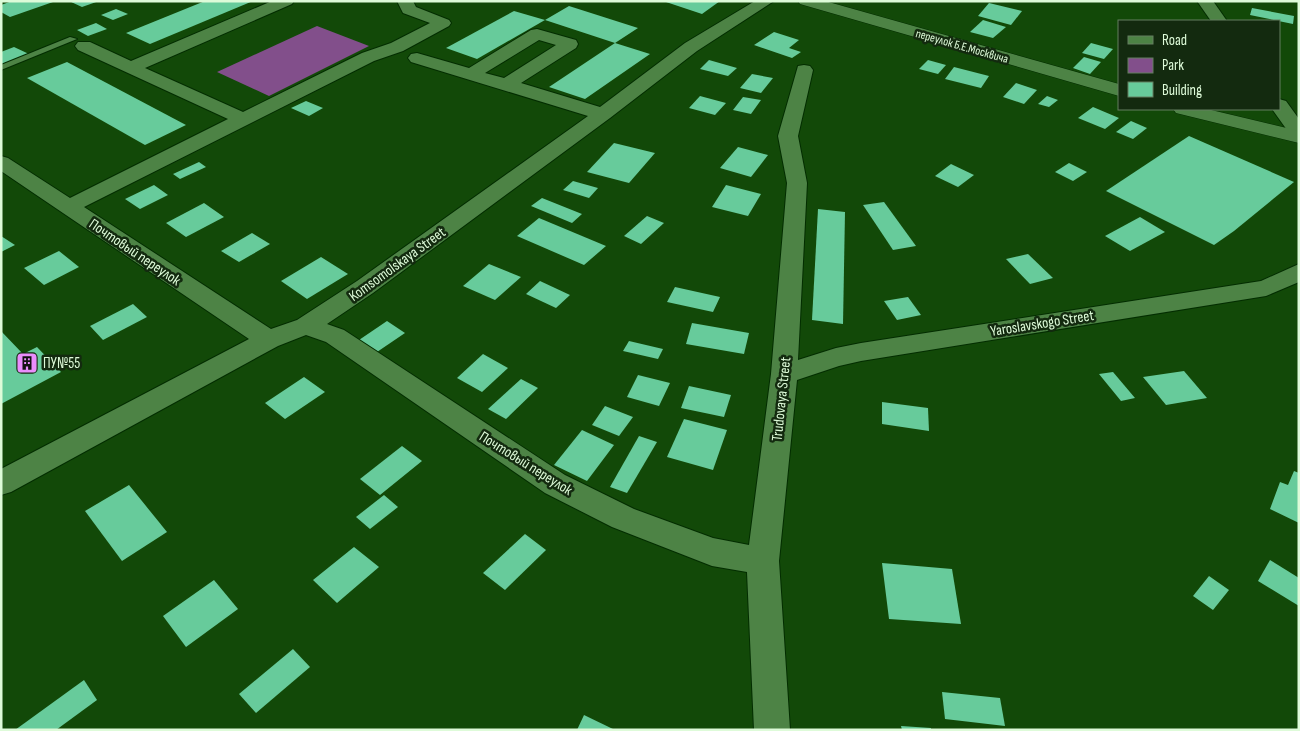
<svg xmlns="http://www.w3.org/2000/svg" width="1300" height="731" viewBox="0 0 1300 731" font-family="'Sofia Sans Condensed',sans-serif">
  <style>
    .green { fill: #824f8b }
    .building { fill: #67cb9b }
    .lines { fill: none; stroke-linecap: round; stroke-linejoin: round }
    .lane-casing { stroke: #032d00; stroke-width: 2 }
    .street-casing { stroke: #032d00; stroke-width: 2 }
    .secondary-casing { stroke: #032d00; stroke-width: 1 }
    .lane { fill: #4d8345; fill-rule: evenodd }
    .street { fill: #4d8345; fill-rule: evenodd }
    .secondary { fill: #4d8345; fill-rule: evenodd }
    .labels { text-anchor: middle; stroke-width: 5; stroke-linejoin: round; paint-order: stroke }
    .far-street-label { font-size: 12px; fill: #defbd9; stroke: #132a0f }
    .street-label { font-size: 15px; fill: #defbd9; stroke: #132a0f }
    .poi-label { font-size: 15px; fill: #defbd9; stroke: #132a0f; text-anchor: start }
  </style>
  <rect width="100%" height="100%" fill="#124908"/>
  <path class="green" d="M317,26L369,46L269,96L217,72Z"/>
  <g class="building">
    <path d="M12,1H53V2L10,17L1,12V5Z"/>
    <path d="M69,1H99L82,7Z"/>
    <path d="M205,1H253L150,44L126,33Z"/>
    <path d="M663,1H720L702,14Z"/>
    <path d="M989,3L1022,11L1011,25L978,16Z"/>
    <path d="M569,6L638,28L615,43L650,54L585,99L549,87L615,43L545,20Z"/>
    <path d="M1252,8L1294,16L1293,24L1250,15Z"/>
    <path d="M116,9L128,14L113,20L101,15Z"/>
    <path d="M514,11L545,20L477,59L446,48Z"/>
    <path d="M983,20L1006,27L993,38L970,32Z"/>
    <path d="M96,23L107,29L88,36L77,30Z"/>
    <path d="M774,32L799,40L789,48L801,52L792,58L754,45Z"/>
    <path d="M1091,43L1113,49L1104,59L1082,53Z"/>
    <path d="M14,47L29,54L1,66V52Z"/>
    <path d="M1084,57L1101,62L1090,74L1073,68Z"/>
    <path d="M709,60L737,68L728,76L700,69Z"/>
    <path d="M928,60L946,65L938,74L919,69Z"/>
    <path d="M67,62L186,125L145,145L27,78Z"/>
    <path d="M954,67L989,76L981,88L945,79Z"/>
    <path d="M752,74L773,78L761,93L740,88Z"/>
    <path d="M1016,83L1037,90L1024,104L1003,97Z"/>
    <path d="M700,96L726,103L715,115L689,108Z"/>
    <path d="M1047,96L1058,100L1049,107L1038,104Z"/>
    <path d="M743,97L761,100L751,114L733,110Z"/>
    <path d="M306,101L323,108L309,116L291,108Z"/>
    <path d="M1093,107L1119,118L1105,129L1078,118Z"/>
    <path d="M1131,121L1147,128L1133,139L1116,132Z"/>
    <path d="M1189,136L1294,182L1234,231L1214,245L1106,191Z"/>
    <path d="M614,143L655,153L629,183L587,172Z"/>
    <path d="M738,147L768,155L751,177L720,168Z"/>
    <path d="M199,162L206,167L180,179L173,174Z"/>
    <path d="M1069,163L1087,172L1073,181L1055,172Z"/>
    <path d="M951,164L974,175L958,187L935,176Z"/>
    <path d="M573,181L598,188L589,198L563,190Z"/>
    <path d="M154,185L168,195L140,209L125,199Z"/>
    <path d="M726,185L761,194L748,216L712,207Z"/>
    <path d="M542,198L582,214L572,223L531,206Z"/>
    <path d="M884,202L916,246L893,250L863,205Z"/>
    <path d="M204,203L224,217L186,237L166,223Z"/>
    <path d="M818,209L845,212L843,324L812,320Z"/>
    <path d="M647,216L664,223L641,244L624,236Z"/>
    <path d="M1140,217L1165,232L1130,251L1105,236Z"/>
    <path d="M539,218L606,246L584,265L517,236Z"/>
    <path d="M252,233L270,244L239,262L221,251Z"/>
    <path d="M1,236L15,245L1,252Z"/>
    <path d="M59,251L79,267L44,285L24,268Z"/>
    <path d="M1028,254L1053,278L1030,284L1006,259Z"/>
    <path d="M321,257L348,274L307,299L281,281Z"/>
    <path d="M489,264L521,277L495,300L463,286Z"/>
    <path d="M540,281L570,295L556,308L526,294Z"/>
    <path d="M675,287L720,297L713,312L667,302Z"/>
    <path d="M908,297L921,315L897,320L884,301Z"/>
    <path d="M133,304L147,317L103,340L90,326Z"/>
    <path d="M387,321L405,333L377,352L359,340Z"/>
    <path d="M692,323L749,333L744,354L686,344Z"/>
    <path d="M1,331L23,354L37,347L61,372L1,404Z"/>
    <path d="M629,341L663,349L658,359L623,351Z"/>
    <path d="M483,354L508,368L482,392L457,378Z"/>
    <path d="M1184,371L1207,398L1166,405L1143,377Z"/>
    <path d="M1113,372L1135,398L1121,401L1099,374Z"/>
    <path d="M638,375L670,383L659,406L627,397Z"/>
    <path d="M304,377L325,392L285,419L265,403Z"/>
    <path d="M521,379L538,388L506,419L488,409Z"/>
    <path d="M689,386L731,395L724,417L681,408Z"/>
    <path d="M882,402L928,408L929,431L882,424Z"/>
    <path d="M605,406L633,417L619,436L592,425Z"/>
    <path d="M684,419L727,430L713,470L667,457Z"/>
    <path d="M582,430L614,445L587,481L554,465Z"/>
    <path d="M639,436L657,442L627,493L610,487Z"/>
    <path d="M402,446L422,461L380,495L360,479Z"/>
    <path d="M1294,471L1299,473V523L1270,509L1280,482L1288,485Z"/>
    <path d="M129,485L167,532L122,561L85,511Z"/>
    <path d="M384,495L398,507L370,529L356,517Z"/>
    <path d="M525,534L546,550L505,590L483,573Z"/>
    <path d="M354,547L379,567L337,603L313,580Z"/>
    <path d="M1270,560L1299,578V606L1258,581Z"/>
    <path d="M882,563L952,569L961,624L889,619Z"/>
    <path d="M1209,576L1229,590L1213,610L1193,596Z"/>
    <path d="M214,580L238,609L186,647L163,616Z"/>
    <path d="M293,649L310,667L256,713L239,694Z"/>
    <path d="M84,680L97,700L56,730H15Z"/>
    <path d="M942,692L1000,698L1005,726L945,719Z"/>
    <path d="M584,715L615,730H577Z"/>
    <path d="M901,726L931,728V730H902Z"/>
  </g>
  <g class="lines">
    <g class="lane-casing">
      <path id="lane" d="M70,37L77,39L1,70V65Z"/>
    </g>
    <g class="street-casing">
      <g id="street">
        <path d="M272,1H294L292,4L145,68L243,112L362,53L391,43L430,23L403,13L397,1H413L416,7L449,20L451,23L449,26L403,51L374,61L84,207L271,329L297,320L357,281L588,116L411,62L408,58L411,54L417,53L469,68L531,30L537,29L576,40L578,44L576,48L521,83L600,107L685,43L755,1H774L697,51L610,118L373,293L327,324L344,330L565,475L634,509L713,538L749,545L771,374L787,183L778,136L798,66L804,65L810,66L813,70L798,136L807,183L798,360L836,348L861,343L1261,281L1299,264V282L1266,296L861,361L839,366L797,380L779,561L790,730H754L747,572L712,566L612,527L545,493L326,342L306,335L278,346L11,492L1,495V469L249,339L1,171V156L8,158L70,198L228,119L78,50L75,46L78,42H90L131,61ZM539,40L556,45L504,78L485,73Z"/>
        <path d="M1197,1H1213L1227,21H1211Z"/>
        <path d="M1279,99L1286,101L1299,119V139L1292,137L1272,109H1279Z"/>
      </g>
    </g>
    <g class="secondary-casing">
      <g id="secondary">
        <path d="M798,1H825L1119,84V96L800,4Z"/>
        <path d="M1173,109H1207L1299,131V143L1176,113Z"/>
      </g>
    </g>
    <use href="#lane" class="lane"/>
    <use href="#street" class="street"/>
    <use href="#secondary" class="secondary"/>
  </g>
  <defs>
    <g id="building-square" transform="scale(1.125)"><rect x="-9" y="-9" width="18" height="18" rx="4" fill="#ea8dfc" stroke="#132a0f"/><path d="M-4-6H4V6H1V3H-1V6H-4ZM-2.5-4.3h1.7v1.8h-1.7ZM.8-4.3h1.7v1.8H.8ZM-2.5-1h1.7V.8h-1.7ZM.8-1h1.7V.8H.8Z" fill="#111"/></g>
  </defs>
  <g fill-rule="evenodd">
    <use href="#building-square" x="27" y="363"/>
  </g>
  <g class="labels">
    <g class="far-street-label">
      <text transform="translate(962 46) rotate(16)" y="4">переулок Б.Е.Москвича</text>
    </g>
    <g class="street-label">
      <text transform="translate(135 252) rotate(34)" y="5">Почтовый переулок</text>
      <text transform="translate(397 264) rotate(-36)" y="5">Komsomolskaya Street</text>
      <text transform="translate(1042 323) rotate(-9)" y="5">Yaroslavskogo Street</text>
      <text transform="translate(781 399) rotate(-84)" y="5">Trudovaya Street</text>
      <text transform="translate(526 463) rotate(32)" y="5">Почтовый переулок</text>
    </g>
    <g class="poi-label">
      <text x="43" y="368">ПУ№55</text>
    </g>
  </g>
  <rect width="1300" height="731" fill="none" stroke="#defbd9" stroke-width="5"/>
  <rect x="1118" y="20" width="162" height="90" fill="#132a0f" stroke="#647e60"/>
  <rect x="1128" y="36" width="25" height="8" fill="#4d8345" stroke="#647e60"/>
  <text x="1162" y="45" font-size="15" fill="#defbd9">Road</text>
  <rect x="1128" y="58" width="25" height="15" fill="#824f8b" stroke="#647e60"/>
  <text x="1162" y="70" font-size="15" fill="#defbd9">Park</text>
  <rect x="1128" y="82" width="25" height="15" fill="#67cb9b" stroke="#647e60"/>
  <text x="1162" y="95" font-size="15" fill="#defbd9">Building</text>
</svg>
